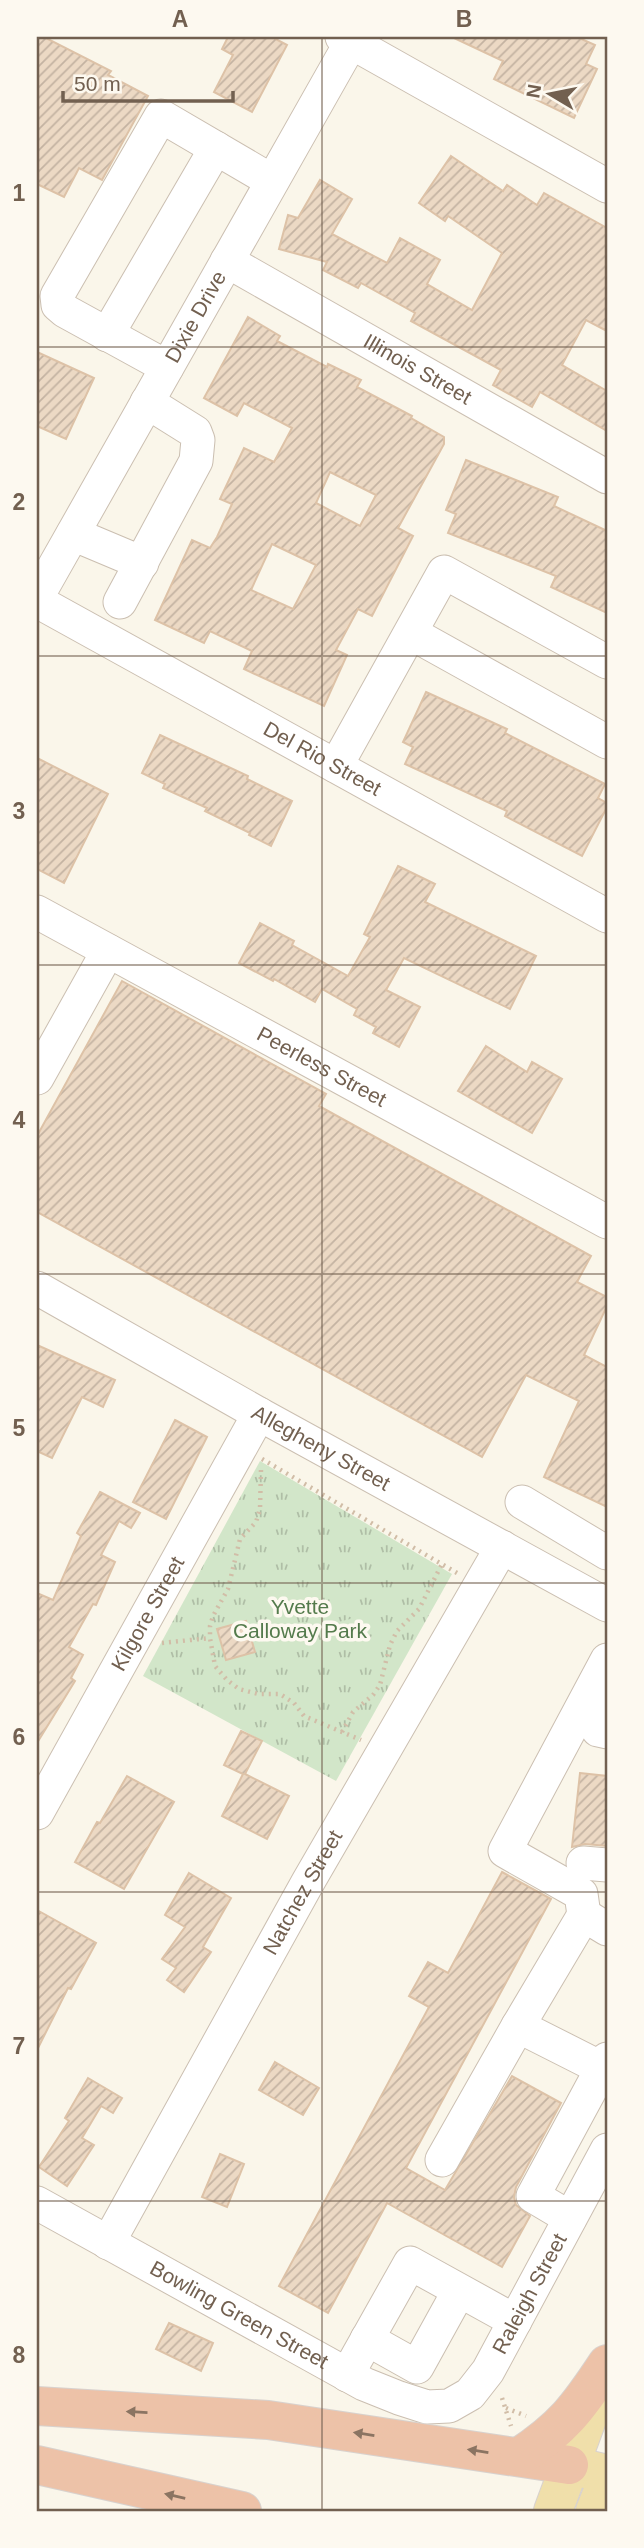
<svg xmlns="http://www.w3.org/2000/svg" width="644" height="2548" viewBox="0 0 644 2548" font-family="Helvetica,sans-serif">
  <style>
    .park { fill: url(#park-tufts) }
    .garden { fill: #d2e6c9 }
    .building { fill: url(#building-hatch); stroke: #ddc2a7; stroke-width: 2; fill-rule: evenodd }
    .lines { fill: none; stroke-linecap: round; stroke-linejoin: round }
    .minor-casing { stroke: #cbbfb1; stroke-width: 35 }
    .major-casing { stroke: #d8d2ce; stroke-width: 40 }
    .highway-casing { stroke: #d8d2ce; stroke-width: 40 }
    .path { stroke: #d1bda7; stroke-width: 4.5; stroke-dasharray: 2 5; stroke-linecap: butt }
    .minor { stroke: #fff; stroke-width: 33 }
    .major { stroke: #f0dfaa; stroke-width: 38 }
    .highway { stroke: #edc2a8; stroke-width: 38 }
    .oneway { fill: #8b7462 }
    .grid { fill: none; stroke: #726050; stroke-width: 2; stroke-opacity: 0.55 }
    .labels { text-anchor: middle; stroke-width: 7; stroke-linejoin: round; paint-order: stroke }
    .street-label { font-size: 21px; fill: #726050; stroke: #fdf9f0 }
    .park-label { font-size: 21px; fill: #547b4c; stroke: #fdf9f0 }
    .neatline { fill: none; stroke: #726050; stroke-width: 2.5 }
    .grid-label { font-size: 23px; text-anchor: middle; font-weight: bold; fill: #726050 }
  </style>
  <defs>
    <pattern id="park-tufts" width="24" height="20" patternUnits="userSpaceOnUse" patternTransform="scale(1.75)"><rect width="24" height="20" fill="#d2e6c9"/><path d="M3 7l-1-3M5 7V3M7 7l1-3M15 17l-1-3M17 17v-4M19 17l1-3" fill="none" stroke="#afbea6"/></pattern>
    <pattern id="building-hatch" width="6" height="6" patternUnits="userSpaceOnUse" patternTransform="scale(1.75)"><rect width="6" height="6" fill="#ecd9c4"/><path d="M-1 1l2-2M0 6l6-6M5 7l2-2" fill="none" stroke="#c4b3a2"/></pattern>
  </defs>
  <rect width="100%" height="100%" fill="#faf6ea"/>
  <path class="park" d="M260,1461L452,1574L336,1781L143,1676Z"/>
  <path class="garden" d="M358,1617L365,1642L344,1647L338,1622Z"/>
  <g class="building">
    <path d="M37,37H44L111,71L108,75L148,96L102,180L79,168L64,197L37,184Z"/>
    <path d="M228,37H272L287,45L252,112L214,92L233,55L222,49Z"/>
    <path d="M452,37H577L595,45L586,64L597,69L574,118L494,79L503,61Z"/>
    <path d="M451,156L503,191L507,185L537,205L544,193L607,228V331L586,320L562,365L607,391V431L540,392L532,407L493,385L501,370L411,321L415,313L361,283L358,288L323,270L327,262L279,249L288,215L298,218L320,180L352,199L332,234L387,263L400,238L440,260L427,284L472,310L502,253L448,216L445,221L419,203Z"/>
    <path d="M248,317L280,336L277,341L327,367L328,364L361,380L357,387L412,416L411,418L444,437V444L398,528L413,536L372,616L358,609L336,650L347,655L324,706L244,669L252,651L210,631L204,643L155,620L192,540L210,548L217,537L232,504L220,499L244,448L274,462L292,428L244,403L237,416L204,398ZM330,472L376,495L360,526L316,503ZM272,544L316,565L293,609L251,590Z"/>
    <path d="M37,352L94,378L66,439L37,426Z"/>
    <path d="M466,460L558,497L554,506L607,531V613L551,587L556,576L448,533L456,514L446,510Z"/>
    <path d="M426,692L507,729L505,733L605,784L598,798L607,803V807L582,856L505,816L507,811L405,764L413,747L403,742Z"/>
    <path d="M160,735L248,776L247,779L292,801L271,846L249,835L250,833L205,811L207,808L163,788L165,784L142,773Z"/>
    <path d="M37,758L108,794L64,883L37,869Z"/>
    <path d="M398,866L435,884L425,902L536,956L510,1009L404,958L386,990L420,1007L399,1047L373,1033L376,1027L354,1015L357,1009L322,989L315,1002L274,979L273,981L239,963L260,923L294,941L292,945L348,976L370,937L364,934Z"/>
    <path d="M122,981L326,1094L319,1106L591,1256L577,1282L607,1297V1306L584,1355L607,1367V1507L544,1477L579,1401L526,1375L482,1457L37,1212V1136Z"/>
    <path d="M486,1046L527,1072L532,1062L562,1079L532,1133L458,1091Z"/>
    <path d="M37,1345L115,1380L103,1407L82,1397L52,1458L37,1451Z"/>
    <path d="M175,1420L207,1437L166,1519L133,1502Z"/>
    <path d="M100,1492L140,1513L131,1528L119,1521L101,1555L115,1562L96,1605L93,1604L69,1647L83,1655L71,1678L75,1681L37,1743V1593L53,1600L81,1536L77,1533Z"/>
    <path d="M246,1621L255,1652L226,1660L217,1629Z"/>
    <path d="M241,1731L262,1741L245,1774L289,1796L267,1839L222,1816L243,1774L224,1765Z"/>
    <path d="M580,1773L607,1776V1846L585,1844L572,1847Z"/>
    <path d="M127,1776L174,1802L124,1889L75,1862L97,1822L100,1823Z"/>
    <path d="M502,1872L551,1899L406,2168L445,2190L512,2076L561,2103L516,2187L514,2197L516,2205L530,2216L502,2267L387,2203L328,2313L279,2286L429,2007L409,1996L428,1962L448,1973Z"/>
    <path d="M189,1873L231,1898L203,1947L211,1952L184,1992L167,1980L176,1968L162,1959L185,1927L165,1915Z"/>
    <path d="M37,1910L96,1943L71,1989L68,1988L37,2050Z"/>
    <path d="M275,2062L319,2088L303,2115L259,2090Z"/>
    <path d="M88,2078L122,2098L113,2113L101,2106L82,2138L94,2145L67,2186L39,2167L69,2121L65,2118Z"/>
    <path d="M220,2154L244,2164L227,2207L202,2197Z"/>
    <path d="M169,2323L213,2343L201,2371L156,2349Z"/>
  </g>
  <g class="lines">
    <g class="minor-casing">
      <g id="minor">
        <path d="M342,37L607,186"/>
        <path id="s1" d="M227,261L607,477"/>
        <path d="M107,335L216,148"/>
        <path d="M167,367L65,311L58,305L57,296L161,116L272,181"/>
        <path d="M73,534L142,563"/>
        <path id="s2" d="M37,597L354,37"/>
        <path id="s3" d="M37,601L607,916"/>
        <path d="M120,602L196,461L198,440L195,432L147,402"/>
        <path d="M411,633L607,742"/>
        <path d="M336,766L444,572L607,662"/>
        <path id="s4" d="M37,912L607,1222"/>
        <path d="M37,1078L108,951"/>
        <path id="s5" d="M37,1288L259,1414L607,1605"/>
        <path d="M522,1502L607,1553"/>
        <path d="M607,1715L598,1730L607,1732"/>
        <path id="s6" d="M37,1813L259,1414"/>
        <path d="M583,1863L607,1865"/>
        <path d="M584,1915L581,1894L505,1851L607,1660"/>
        <path d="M607,1929L584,1915L518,2026L607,2071"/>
        <path d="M442,2160L518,2026"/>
        <path id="s7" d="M37,2203L364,2384L399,2398L427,2407L449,2406L470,2394L488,2371L607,2150"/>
        <path d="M570,2218L533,2196L607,2059"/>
        <path id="s8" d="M108,2243L308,1882L502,1547"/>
        <path d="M367,2339L417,2367L459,2291"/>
        <path d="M347,2375L410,2263L515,2321"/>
      </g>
    </g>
    <g class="major-casing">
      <g id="major">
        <path d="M569,2465L607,2474"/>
        <path d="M553,2511L602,2379"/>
        <path d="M595,2511L607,2481"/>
      </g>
    </g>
    <g class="highway-casing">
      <g id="highway">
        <path d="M37,2406L268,2420L569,2465"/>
        <path d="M519,2457C563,2428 578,2408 607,2364"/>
        <path d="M37,2465L242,2511"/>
      </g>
    </g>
    <g class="path">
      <path d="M262,1459L457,1573"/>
      <path d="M261,1470L260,1509L256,1522L240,1539L228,1589L213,1616L210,1626V1638L215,1666L227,1680L239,1689L258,1694H280L294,1703L304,1716L361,1740"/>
      <path d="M162,1643L210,1638"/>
      <path d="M342,1732L353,1712L373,1695L380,1685L390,1645L397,1631L419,1609L442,1564"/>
      <path d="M502,2398L511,2426"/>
      <path d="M506,2408L526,2416"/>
    </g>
    <use href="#minor" class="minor"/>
    <use href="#major" class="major"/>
    <use href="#highway" class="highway"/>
  </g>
  <defs><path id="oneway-solid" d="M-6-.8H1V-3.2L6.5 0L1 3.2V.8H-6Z" transform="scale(1.75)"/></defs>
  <g class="oneway">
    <use href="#oneway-solid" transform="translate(137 2412) rotate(-177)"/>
    <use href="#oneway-solid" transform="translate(364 2434) rotate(-171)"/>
    <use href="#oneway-solid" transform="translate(478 2451) rotate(-171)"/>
    <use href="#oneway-solid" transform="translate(175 2496) rotate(-167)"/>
  </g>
  <path class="grid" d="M322,37V2511M37,347H607M37,656H607M37,965H607M37,1274H607M37,1583H607M37,1892H607M37,2201H607"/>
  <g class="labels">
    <g class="street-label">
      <text dy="7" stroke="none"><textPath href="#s2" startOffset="322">Dixie Drive</textPath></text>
      <text dy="7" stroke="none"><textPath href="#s1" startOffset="219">Illinois Street</textPath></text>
      <text dy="7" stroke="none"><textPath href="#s3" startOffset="326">Del Rio Street</textPath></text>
      <text dy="7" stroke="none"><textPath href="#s4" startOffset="324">Peerless Street</textPath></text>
      <text dy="7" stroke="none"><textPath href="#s5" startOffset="326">Allegheny Street</textPath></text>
      <text dy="7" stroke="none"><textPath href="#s6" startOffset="228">Kilgore Street</textPath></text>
      <text dy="7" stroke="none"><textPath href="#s8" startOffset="401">Natchez Street</textPath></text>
      <text dy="7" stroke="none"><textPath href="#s7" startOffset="604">Raleigh Street</textPath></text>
      <text dy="7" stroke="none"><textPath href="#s7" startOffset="231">Bowling Green Street</textPath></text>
    </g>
    <g class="park-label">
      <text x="300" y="1614">Yvette<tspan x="300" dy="24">Calloway Park</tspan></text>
    </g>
  </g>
  <rect width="644" height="2548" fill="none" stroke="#fdf9f0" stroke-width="77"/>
  <g transform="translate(550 94) rotate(280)" stroke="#fdf9f0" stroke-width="5" paint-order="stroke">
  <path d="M0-5L12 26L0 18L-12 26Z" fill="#726050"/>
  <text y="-10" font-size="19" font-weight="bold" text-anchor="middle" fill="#726050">N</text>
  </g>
  <path d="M63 91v10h170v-10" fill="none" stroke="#726050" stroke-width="3.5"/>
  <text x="74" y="91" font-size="21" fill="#726050" stroke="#fdf9f0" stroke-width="5" paint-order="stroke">50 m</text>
  <rect x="38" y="38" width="568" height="2472" class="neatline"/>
  <g class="grid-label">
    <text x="180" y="27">A</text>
    <text x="464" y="27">B</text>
    <text x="19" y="201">1</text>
    <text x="19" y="510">2</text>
    <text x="19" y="819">3</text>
    <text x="19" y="1128">4</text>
    <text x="19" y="1436">5</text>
    <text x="19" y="1745">6</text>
    <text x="19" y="2054">7</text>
    <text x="19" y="2363">8</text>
  </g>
</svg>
